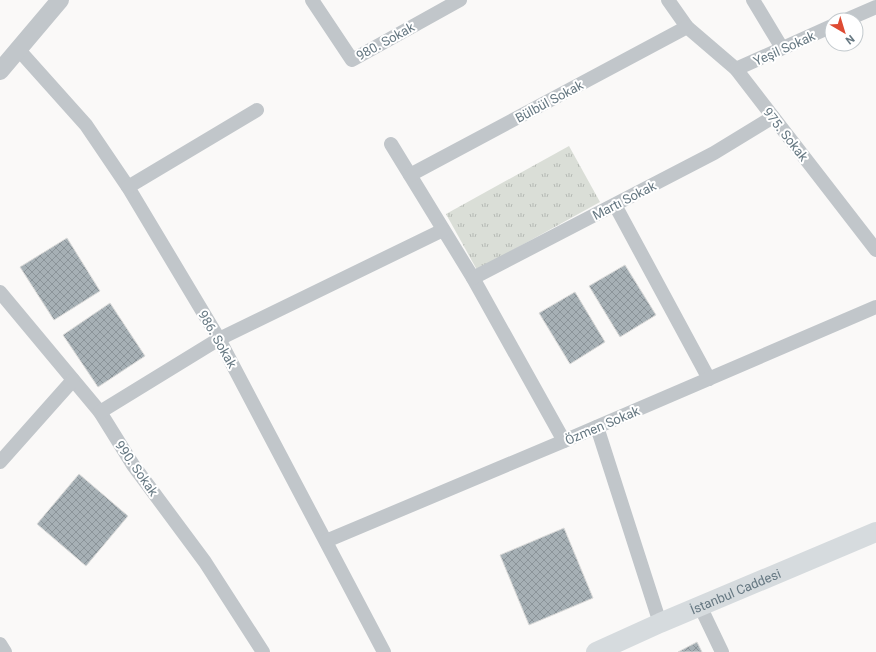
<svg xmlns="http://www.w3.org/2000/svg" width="876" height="652" viewBox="0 0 876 652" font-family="Roboto,sans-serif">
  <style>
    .park { fill: url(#park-tufts) }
    .building { fill: url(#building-cross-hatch); stroke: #dbdbda }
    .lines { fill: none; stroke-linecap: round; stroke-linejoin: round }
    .minor { stroke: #c1c6ca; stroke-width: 14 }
    .tertiary { stroke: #c1c6ca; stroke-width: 18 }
    .secondary { stroke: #d6dbde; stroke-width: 20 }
    .labels { text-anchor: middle; stroke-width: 4; stroke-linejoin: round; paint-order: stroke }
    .street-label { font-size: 13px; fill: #667882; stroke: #fff }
  </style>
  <defs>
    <pattern id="park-tufts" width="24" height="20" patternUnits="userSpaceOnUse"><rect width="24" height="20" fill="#daded7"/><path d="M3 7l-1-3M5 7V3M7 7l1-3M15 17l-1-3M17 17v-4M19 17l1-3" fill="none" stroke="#b5b9b4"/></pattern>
    <pattern id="building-cross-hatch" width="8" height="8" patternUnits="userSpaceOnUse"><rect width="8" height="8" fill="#a6b0b5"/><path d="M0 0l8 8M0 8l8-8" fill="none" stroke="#8b9499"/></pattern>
  </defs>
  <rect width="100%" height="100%" fill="#faf9f8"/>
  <path class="park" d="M569,146L600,202L477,270L446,214Z"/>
  <g class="building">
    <path d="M67,238L100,291L54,320L20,267Z"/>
    <path d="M625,265L656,315L620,337L589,286Z"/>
    <path d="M575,292L605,342L570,364L539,313Z"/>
    <path d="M110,303L145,356L98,387L63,335Z"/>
    <path d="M79,474L128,516L86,566L37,524Z"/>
    <path d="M564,528L593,598L529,625L500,555Z"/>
    <path d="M697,642L702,652H678Z"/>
  </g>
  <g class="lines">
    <g class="minor">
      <path d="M312,0L352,60L460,0"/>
      <path d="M668,0L687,27L736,69L876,250"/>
      <path d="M753,0L782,48"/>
      <path d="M846,20L876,7"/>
      <path d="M18,49L86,125L128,187L219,339L384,652"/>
      <path d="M736,69L832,26"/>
      <path d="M391,144L473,278L564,441"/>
      <path d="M410,175L687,27"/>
      <path d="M128,187L257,110"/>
      <path d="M615,205L709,379"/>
      <path d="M473,278L714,153L773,117"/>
      <path d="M0,292L100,412L133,465L205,562L263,652"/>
      <path d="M100,412L219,339L443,230"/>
      <path d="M597,427L660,623"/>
      <path d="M0,462L73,380"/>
      <path d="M326,541L564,441L876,307"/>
      <path d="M700,606L722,652"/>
      <path d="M0,644L5,652"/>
    </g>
    <path class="tertiary" d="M0,71L60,0"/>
    <path class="secondary" id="s1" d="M596,652L660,623L876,532"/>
  </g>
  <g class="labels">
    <g class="street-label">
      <text transform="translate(385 41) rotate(-29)" y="5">980. Sokak</text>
      <text transform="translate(784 48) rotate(-24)" y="5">Yeşil Sokak</text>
      <text transform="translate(549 101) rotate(-28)" y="5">Bülbül Sokak</text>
      <text transform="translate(786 134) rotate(52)" y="5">975. Sokak</text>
      <text transform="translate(624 200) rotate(-27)" y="5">Martı Sokak</text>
      <text transform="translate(218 339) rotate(60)" y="5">986. Sokak</text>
      <text transform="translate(602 425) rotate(-23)" y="5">Özmen Sokak</text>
      <text transform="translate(137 468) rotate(55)" y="5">990. Sokak</text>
      <text dy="5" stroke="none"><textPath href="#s1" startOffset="152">İstanbul Caddesi</textPath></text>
    </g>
  </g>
  <g transform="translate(844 32) rotate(142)"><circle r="19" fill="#ffffff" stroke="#c2c9cd"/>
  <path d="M0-3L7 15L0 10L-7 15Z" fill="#de4b33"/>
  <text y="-6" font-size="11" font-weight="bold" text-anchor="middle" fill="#667882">N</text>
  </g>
</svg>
